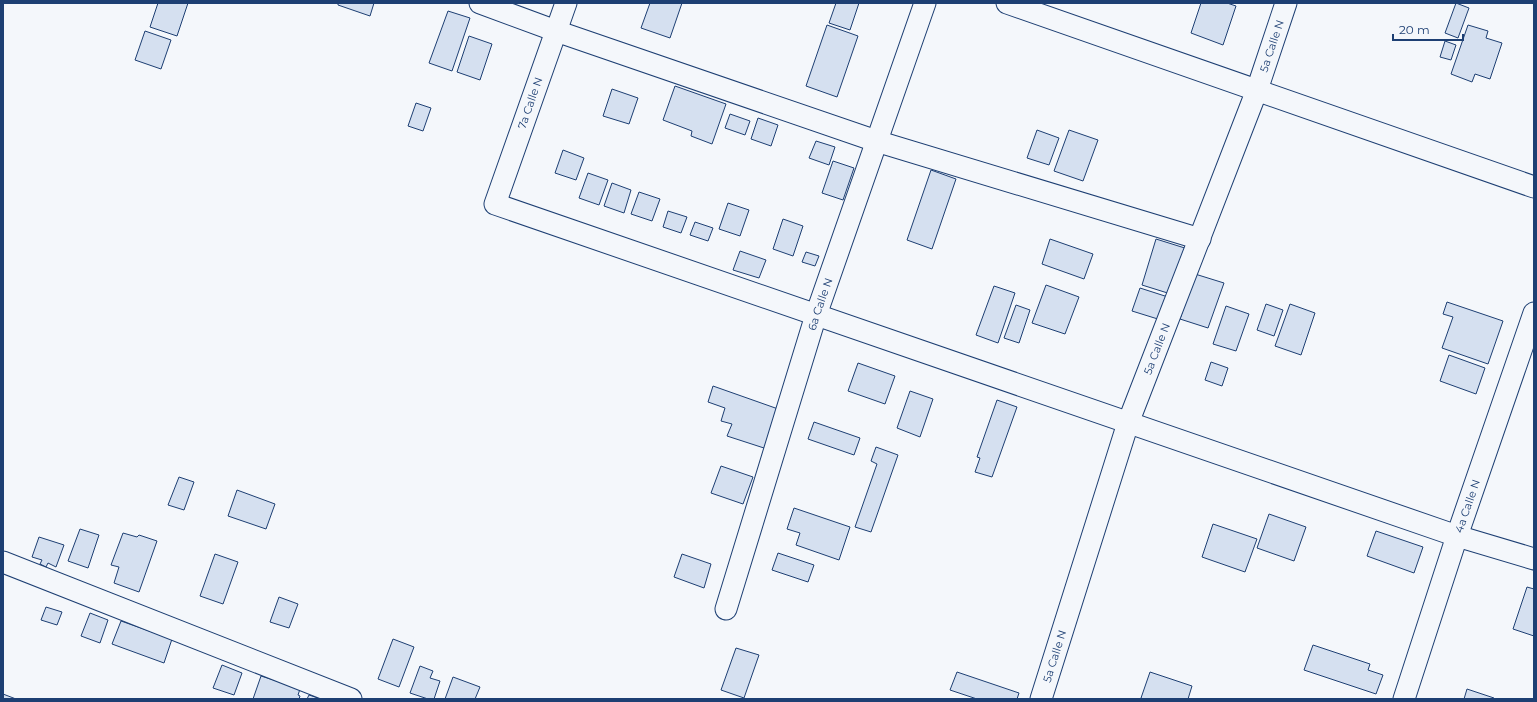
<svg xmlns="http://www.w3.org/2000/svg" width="1537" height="702" viewBox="0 0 1537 702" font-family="Montserrat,sans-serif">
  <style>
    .building { fill: #d5e0f0; stroke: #1d3f73 }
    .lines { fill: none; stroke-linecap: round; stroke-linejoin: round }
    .minor-casing { stroke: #1d3f73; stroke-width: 23 }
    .minor { stroke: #f4f7fb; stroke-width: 21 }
    .labels { text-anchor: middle; stroke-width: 3; stroke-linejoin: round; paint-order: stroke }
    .street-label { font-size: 11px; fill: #1d3f73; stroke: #f4f7fb }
  </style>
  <rect width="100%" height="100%" fill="#f4f7fb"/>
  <g class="building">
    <path d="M158,3H188L177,36L150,27Z"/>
    <path d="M338,3H374L370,16L338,5Z"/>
    <path d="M650,3H682L670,38L641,28Z"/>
    <path d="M836,3H859L850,30L829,23Z"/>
    <path d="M1201,3H1227L1236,6L1223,45L1191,33Z"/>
    <path d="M1456,3L1469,8L1458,38L1445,33Z"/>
    <path d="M448,11L470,18L452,71L429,63Z"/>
    <path d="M827,25L858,36L837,97L806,86Z"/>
    <path d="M1468,25L1488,31L1486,38L1502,43L1490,79L1475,74L1472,82L1451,74Z"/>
    <path d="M145,31L171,40L161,69L135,60Z"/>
    <path d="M469,36L492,44L480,80L457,72Z"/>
    <path d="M1445,41L1456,45L1451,60L1440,57Z"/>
    <path d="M675,86L726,104L712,144L691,136L692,131L663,120Z"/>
    <path d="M612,89L638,98L629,124L603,116Z"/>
    <path d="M416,103L431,108L423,131L408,126Z"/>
    <path d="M730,114L750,121L745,135L725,128Z"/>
    <path d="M758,118L778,125L771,146L751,139Z"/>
    <path d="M1037,130L1059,138L1049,165L1027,158Z"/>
    <path d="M1069,130L1098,140L1083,181L1054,171Z"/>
    <path d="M816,141L835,147L829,165L809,158Z"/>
    <path d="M563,150L584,158L576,180L555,173Z"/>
    <path d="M833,161L854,168L843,200L822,193Z"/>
    <path d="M931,170L956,179L932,249L907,240Z"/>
    <path d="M588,173L608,180L599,205L579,198Z"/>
    <path d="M612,183L631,190L624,213L604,206Z"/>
    <path d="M639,192L660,199L652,221L631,214Z"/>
    <path d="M728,203L749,210L740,236L719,229Z"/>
    <path d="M668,211L687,217L681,233L663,227Z"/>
    <path d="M783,219L803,226L793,256L773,249Z"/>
    <path d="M695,222L713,228L708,241L690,235Z"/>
    <path d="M1050,239L1093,254L1084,279L1042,264Z"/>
    <path d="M1156,239L1188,249L1174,295L1142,285Z"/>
    <path d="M740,251L766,260L759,278L733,270Z"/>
    <path d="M806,252L819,256L815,266L802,262Z"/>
    <path d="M1195,274L1224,283L1208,328L1180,319Z"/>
    <path d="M1046,285L1079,297L1065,334L1032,323Z"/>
    <path d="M994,286L1015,293L998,343L976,335Z"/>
    <path d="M1140,288L1168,297L1161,320L1132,311Z"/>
    <path d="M1447,302L1503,321L1488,364L1442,348L1453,317L1443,314Z"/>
    <path d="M1266,304L1283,310L1274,336L1257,330Z"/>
    <path d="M1290,304L1315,313L1301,355L1275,346Z"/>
    <path d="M1016,305L1030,310L1019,343L1004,338Z"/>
    <path d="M1226,306L1249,314L1236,351L1213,344Z"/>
    <path d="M1449,355L1485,368L1476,394L1440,381Z"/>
    <path d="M1211,362L1228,368L1222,386L1205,380Z"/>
    <path d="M858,363L895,376L885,404L848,391Z"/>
    <path d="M713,386L781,410L767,449L727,436L732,424L721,421L725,408L708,402Z"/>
    <path d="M910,391L933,399L920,437L897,428Z"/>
    <path d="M997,400L1017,407L992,477L975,472L980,458L977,457Z"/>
    <path d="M814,422L860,438L854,455L808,439Z"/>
    <path d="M876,447L898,455L871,532L855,527L877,464L871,461Z"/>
    <path d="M721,466L753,477L743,504L711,493Z"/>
    <path d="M179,477L194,482L184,510L168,505Z"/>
    <path d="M237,490L275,504L266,529L228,516Z"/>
    <path d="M794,508L850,527L839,560L796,545L800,533L787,529Z"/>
    <path d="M1269,514L1306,527L1294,561L1257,548Z"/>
    <path d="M1213,524L1257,539L1245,572L1202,557Z"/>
    <path d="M80,529L99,535L88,568L68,561Z"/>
    <path d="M1376,531L1423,547L1414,573L1367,556Z"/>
    <path d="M123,533L137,537L139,535L157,541L139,592L114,583L119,567L111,565Z"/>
    <path d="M39,537L64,545L56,567L48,563L46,567L40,564L42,560L32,557Z"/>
    <path d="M778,553L814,565L808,582L772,570Z"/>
    <path d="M215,554L238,562L223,604L200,596Z"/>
    <path d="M682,554L711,564L704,588L674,577Z"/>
    <path d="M1527,587L1534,589V636L1513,629Z"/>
    <path d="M279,597L298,604L289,628L270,622Z"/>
    <path d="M46,607L62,612L57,625L41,620Z"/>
    <path d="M90,613L108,620L100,643L81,636Z"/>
    <path d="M121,621L172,639L164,663L112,644Z"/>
    <path d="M393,639L414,647L399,687L378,679Z"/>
    <path d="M1313,645L1370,664L1368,670L1383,675L1376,694L1304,670Z"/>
    <path d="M736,648L759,655L744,698L721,690Z"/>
    <path d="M222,665L242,673L234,695L213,688Z"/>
    <path d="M420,666L433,671L430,678L440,681L434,699H428L410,693Z"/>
    <path d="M957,672L1019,693L1017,699H977L950,690Z"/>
    <path d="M1150,672L1192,686L1188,699H1144L1141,698Z"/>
    <path d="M261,676L277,681L279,678L301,686L298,695L300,696L299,699H253Z"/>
    <path d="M453,677L480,687L475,699H445Z"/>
    <path d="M1467,689L1494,698V699H1464Z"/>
    <path d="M3,694L16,699H3Z"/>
    <path d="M309,695L321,699H307Z"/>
  </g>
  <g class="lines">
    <g class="minor-casing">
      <g id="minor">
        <path d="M480,3L556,31L876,141L1200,239"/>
        <path d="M566,3L495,204L1457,536L1534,559"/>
        <path d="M1007,3L1534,187"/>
        <path d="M3,562L351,699"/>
        <path id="s1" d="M726,609L816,315L925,3"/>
        <path id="s2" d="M1041,699L1128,423L1257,90L1286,3"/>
        <path id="s3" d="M1404,699L1457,536L1534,313"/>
      </g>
    </g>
    <use href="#minor" class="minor"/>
  </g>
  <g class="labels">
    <g class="street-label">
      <text dy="4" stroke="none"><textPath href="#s2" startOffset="693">5a Calle N</textPath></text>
      <text transform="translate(530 103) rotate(-71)" y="4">7a Calle N</text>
      <text dy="4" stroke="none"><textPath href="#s1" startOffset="319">6a Calle N</textPath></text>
      <text dy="4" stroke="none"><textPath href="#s2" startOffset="369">5a Calle N</textPath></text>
      <text dy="4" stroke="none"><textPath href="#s3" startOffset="203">4a Calle N</textPath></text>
      <text dy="4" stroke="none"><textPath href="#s2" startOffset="45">5a Calle N</textPath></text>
    </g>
  </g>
  <rect width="1537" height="702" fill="none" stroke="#1d3f73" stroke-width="8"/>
  <path d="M1393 34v6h70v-6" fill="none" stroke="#1d3f73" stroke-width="2"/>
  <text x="1399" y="34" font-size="12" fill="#1d3f73" stroke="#f4f7fb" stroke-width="3" paint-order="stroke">20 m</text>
</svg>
